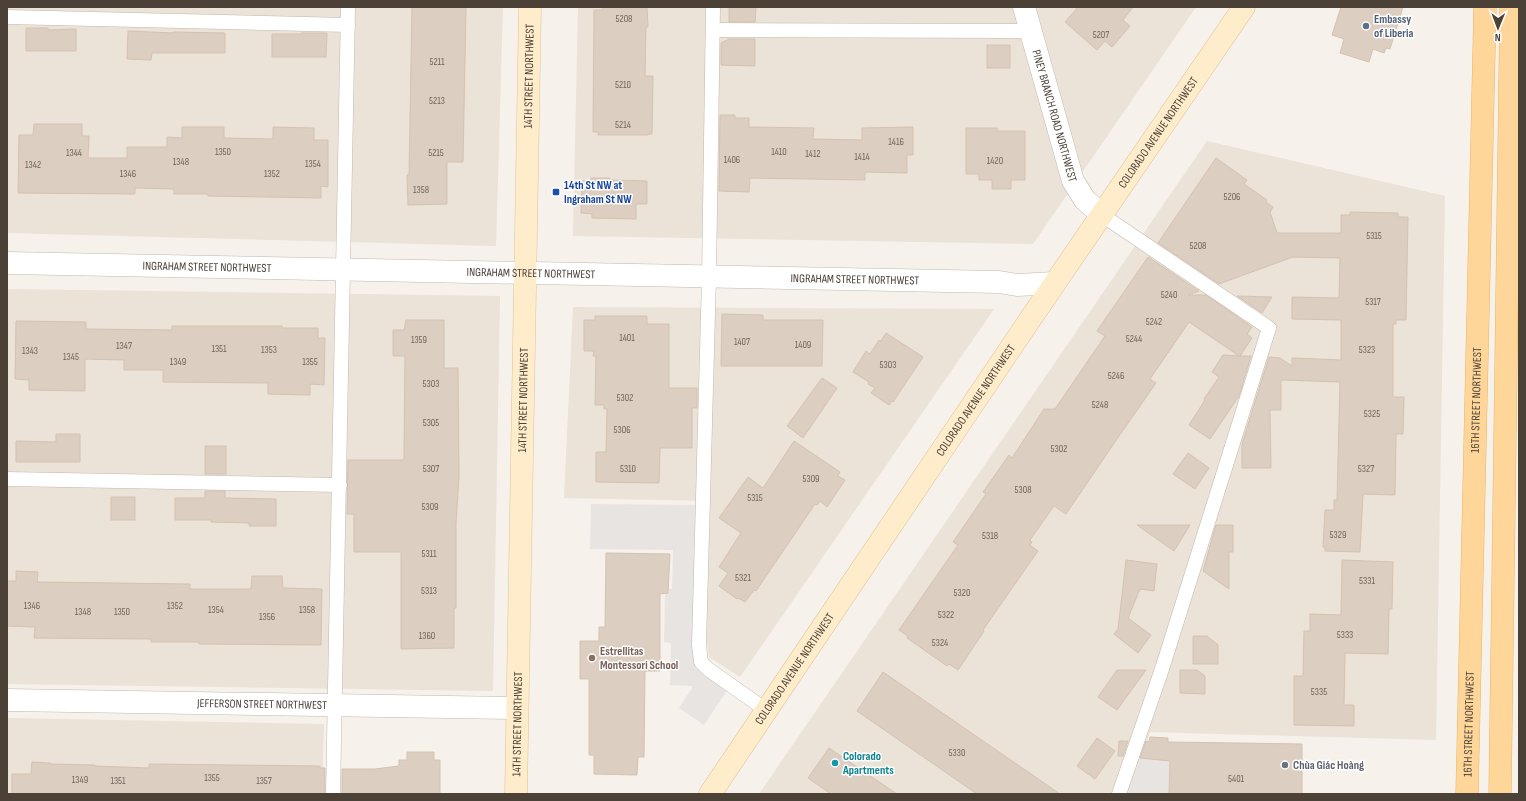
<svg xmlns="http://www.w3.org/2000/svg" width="1526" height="801" viewBox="0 0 1526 801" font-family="'Sofia Sans Condensed',sans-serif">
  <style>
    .residential { fill: #ebe2d8 }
    .parking { fill: #e8e4e2 }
    .building { fill: #dccec1; stroke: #d5c2b0 }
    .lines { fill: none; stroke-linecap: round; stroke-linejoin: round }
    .lane-casing { stroke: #c3b8ab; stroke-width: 15 }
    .street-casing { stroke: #c3b8ab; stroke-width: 23 }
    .secondary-casing { stroke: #ddc398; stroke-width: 23 }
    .primary-casing { stroke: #efb35f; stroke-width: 23 }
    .lane { stroke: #fff; stroke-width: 14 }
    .street { stroke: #fff; stroke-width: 22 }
    .secondary { stroke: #ffeccb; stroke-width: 22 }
    .primary { stroke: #ffd69a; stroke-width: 22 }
    .service-dot { fill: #5c6f8a; stroke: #fff; stroke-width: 1.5 }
    .transit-dot { fill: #1a4fb4; stroke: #fff; stroke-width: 1.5 }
    .education-dot { fill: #8d6e63; stroke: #fff; stroke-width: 1.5 }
    .culture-dot { fill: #0f9aa8; stroke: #fff; stroke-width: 1.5 }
    .worship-dot { fill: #6b7280; stroke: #fff; stroke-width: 1.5 }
    .labels { text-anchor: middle; stroke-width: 3; stroke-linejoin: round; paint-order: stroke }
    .number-label { font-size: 10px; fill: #6f645a }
    .service-label { font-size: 12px; font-weight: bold; fill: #4e5e75; stroke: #fff; text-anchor: start }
    .street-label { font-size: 12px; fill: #4b4137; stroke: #fff }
    .transit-label { font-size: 12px; font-weight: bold; fill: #164399; stroke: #fff; text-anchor: start }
    .education-label { font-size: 12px; font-weight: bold; fill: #785e54; stroke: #fff; text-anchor: start }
    .culture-label { font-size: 12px; font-weight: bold; fill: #0d838f; stroke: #fff; text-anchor: start }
    .worship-label { font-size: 12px; font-weight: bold; fill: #5b616d; stroke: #fff; text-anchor: start }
  </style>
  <rect width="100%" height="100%" fill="#f6f1ea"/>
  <g class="residential">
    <path d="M7,7H503L496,246L7,233Z"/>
    <path d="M578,7H1196L1033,244L573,236Z"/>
    <path d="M1207,141L1445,196L1436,740L1150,732L1128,794H759Z"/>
    <path d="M7,289L500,296L493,691L7,684Z"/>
    <path d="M573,307L994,309L740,677L709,657L705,627L710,501L564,498Z"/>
    <path d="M7,718L324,724L322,794H7Z"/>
  </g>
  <g class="parking">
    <path d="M591,504L697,505L695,667L728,689L704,725L679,708L692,688V686L670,685L671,643L664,642L665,593H668L669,589H672L673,550L590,549Z"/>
    <path d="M1140,758L1170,761L1169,794H1128Z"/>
  </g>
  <g class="building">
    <path d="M412,7H466L463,162H447V204L408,205L407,175H409Z"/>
    <path d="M603,7H647L648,27H646L645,76H653L652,134H648V135H598V132H593L594,10H603Z"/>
    <path d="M729,7H756L755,22H729Z"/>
    <path d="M1078,7H1133L1123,20L1130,26L1112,47L1105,41L1097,50L1065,22Z"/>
    <path d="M1341,7H1403L1390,49L1386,48L1384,53L1373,49L1369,62L1340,53L1344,39L1332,35Z"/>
    <path d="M26,28H48V30L76,29V51H26Z"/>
    <path d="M128,31L173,33V32L225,33V53H152L151,60L127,59Z"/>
    <path d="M301,33H327L326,57H272V34H301Z"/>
    <path d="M729,39H755V66L721,65V43Z"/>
    <rect x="987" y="45" width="23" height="23"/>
    <path d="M720,115H735V118H749V127L814,128L813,139L862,140V128L913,127V155H907V173L865,172V180L750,178L749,192L719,191Z"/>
    <path d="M34,124H82V136H89L88,158H127V147H167V137L182,138V127H224V138L273,139V127L314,128V140H328V187L321,186V198L208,196V194H174V189L135,188V194L18,193L19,135H33Z"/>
    <path d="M966,128H997V131H1025V180H1011V189H992V180H979V174H966Z"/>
    <path d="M1216,158L1247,180L1244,184L1267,200L1266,202L1273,207L1270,212L1277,233H1341V215H1350V212L1398,213V217H1408L1406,320H1396V324H1393V397H1404L1403,434H1396L1395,495L1363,494L1360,552L1325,551V547H1323L1325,510H1334V500H1337L1340,382L1281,380V410H1270L1271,468H1242V444L1269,357L1280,358L1292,366V358L1341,360V320L1292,319V297L1339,298L1340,258L1293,257L1219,284L1158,243Z"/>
    <path d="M591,178H610V180L647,181V204H636V219L592,218V214L581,213L582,181H591Z"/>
    <path d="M1148,257L1199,291L1188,295H1206L1252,327L1247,334L1252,338L1240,356H1251L1239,396L1210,439L1189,425L1205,400L1204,399L1219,377L1212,372L1223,355L1239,356L1189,322L1150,379L1156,383L1119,436L1066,514L1054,506L1030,540L1032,542L1030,545L1038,551L1001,604L983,630L984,631L958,670L949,664L947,666L907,638L908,636L899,630L958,545L953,542L986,494L983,492L1009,455L1012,458L1044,409H1055L1105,336L1097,331Z"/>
    <path d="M1237,296L1272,297L1262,313Z"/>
    <path d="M722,314L763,315V320H823L822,366H721Z"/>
    <path d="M595,316H647V324H669V388H697V408H692V448H660L659,483L596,482V452H606L607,409H604V405H595L596,356H593L594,351H584V320H595Z"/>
    <path d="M406,320H444V368H458L459,477L456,523V608H454V648L401,649V552H354V514H347L348,460H403L404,458L405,356H393V330H404Z"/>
    <path d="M16,321L86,322V329L172,330V326H282V328H318V338H325L324,385L310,384V395L268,394V383L163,382V370H124V360L85,359V391L29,390V380L15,379Z"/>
    <path d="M886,333L923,357L893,402L892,401L889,405L871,393L875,388L868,384L869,382L853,372L866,351L870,354L879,340L881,341Z"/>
    <path d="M822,378L837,388L803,438L787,426Z"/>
    <path d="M56,434H80V462H16V441L56,442Z"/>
    <path d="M794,441L840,472L838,476L845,480L827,507L820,501L817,505L815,504L756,591L754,590L745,602L738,598L737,599L719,586L728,573L719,567L741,533L719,518L748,477L763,488Z"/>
    <rect x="205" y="446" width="21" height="28"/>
    <path d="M1188,453L1209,468L1195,489L1173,474Z"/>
    <path d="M205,491H225V498L276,499V526H249V523L211,522V520H175V498H205Z"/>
    <rect x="111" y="497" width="24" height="23"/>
    <path d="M1137,525H1190L1174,551Z"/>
    <path d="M1216,525H1233V552H1229V589L1203,571Z"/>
    <path d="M606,553L670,554L668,593L660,594V671H645L644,757H638L637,775L594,774V755H589V679H580V641H599V627H605Z"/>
    <path d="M1126,560L1157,564L1154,591L1140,589L1128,618L1151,635L1138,653L1114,634L1118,629Z"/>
    <path d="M1342,560L1393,562L1392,609H1389L1388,654L1345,653L1344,705H1354V726L1294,725V676H1303L1304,631H1310V614L1341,615Z"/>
    <path d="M16,571L38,572L37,582L190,584V589H251L252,576H282L283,588L322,589L321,645L199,644V642H151V639L34,638L35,627L7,626V581H16Z"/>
    <path d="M1193,636H1207L1218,645V664H1193Z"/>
    <path d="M1117,670H1146L1117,710L1098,697Z"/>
    <path d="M1180,670H1197L1205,676V694L1180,693Z"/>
    <path d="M883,672L1060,794H977L857,711Z"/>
    <path d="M1150,737L1168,738V742L1302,744V794H1169L1170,761L1140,758L1146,741L1149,742Z"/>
    <path d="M1097,738L1115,751L1095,779L1077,766Z"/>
    <path d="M1119,741H1128L1123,756H1118Z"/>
    <path d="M829,748L897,794H831L808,778Z"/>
    <path d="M407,752H434V760H440V794H342V769H375L399,766V760H407Z"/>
    <path d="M32,762L50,763V764L95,765V766L149,768V764L320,766V768H325V794H12V774H31Z"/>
  </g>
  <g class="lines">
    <g class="lane-casing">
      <g id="lane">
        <path d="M713,7L709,277L699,645L701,662L708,669L766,710"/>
        <path d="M7,17L348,25"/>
        <path d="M713,30L1030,31"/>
        <path d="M1102,215L1269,328L1162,669L1119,794"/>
        <path d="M7,479L340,485"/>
        <path d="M333,794L348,7"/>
      </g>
    </g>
    <g class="street-casing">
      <g id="street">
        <path id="s1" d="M1024,7L1073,181L1085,200L1102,215"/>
        <path id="s2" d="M7,263L999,282L1017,285L1055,283"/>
        <path id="s3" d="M7,700L517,708"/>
      </g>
    </g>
    <g class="secondary-casing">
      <g id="secondary">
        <path id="s4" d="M516,794L530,7"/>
        <path id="s5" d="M710,794L1031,318L1244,7"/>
      </g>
    </g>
    <g class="primary-casing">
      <g id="primary">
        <path id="s6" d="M1467,794L1485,7"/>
        <path d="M1500,794L1511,7"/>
      </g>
    </g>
    <use href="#lane" class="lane"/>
    <use href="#street" class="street"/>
    <use href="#secondary" class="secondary"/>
    <use href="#primary" class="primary"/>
  </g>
  <circle class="service-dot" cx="1366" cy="26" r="4"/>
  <rect class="transit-dot" x="552" y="188" width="8" height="8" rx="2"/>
  <circle class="education-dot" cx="592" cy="658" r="4"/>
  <circle class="culture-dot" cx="835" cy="763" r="4"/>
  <circle class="worship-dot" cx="1285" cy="765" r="4"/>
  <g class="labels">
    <g class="number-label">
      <text x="624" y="22">5208</text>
      <text x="1101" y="38">5207</text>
      <text x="437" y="65">5211</text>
      <text x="623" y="88">5210</text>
      <text x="437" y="104">5213</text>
      <text x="623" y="128">5214</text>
      <text x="896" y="145">1416</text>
      <text x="223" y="155">1350</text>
      <text x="779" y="155">1410</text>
      <text x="74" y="156">1344</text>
      <text x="436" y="156">5215</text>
      <text x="813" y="157">1412</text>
      <text x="862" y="160">1414</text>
      <text x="732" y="163">1406</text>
      <text x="995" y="164">1420</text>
      <text x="181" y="165">1348</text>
      <text x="313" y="167">1354</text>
      <text x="33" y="168">1342</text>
      <text x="128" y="177">1346</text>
      <text x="272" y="177">1352</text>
      <text x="421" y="193">1358</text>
      <text x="1232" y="200">5206</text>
      <text x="1374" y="239">5315</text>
      <text x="1198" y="249">5208</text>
      <text x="1169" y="298">5240</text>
      <text x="1373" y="305">5317</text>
      <text x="1154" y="325">5242</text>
      <text x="627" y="341">1401</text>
      <text x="1134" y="342">5244</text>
      <text x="419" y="343">1359</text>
      <text x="742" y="345">1407</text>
      <text x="803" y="348">1409</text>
      <text x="124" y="349">1347</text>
      <text x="219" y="352">1351</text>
      <text x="269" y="353">1353</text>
      <text x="1367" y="353">5323</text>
      <text x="30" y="354">1343</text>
      <text x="71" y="360">1345</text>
      <text x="178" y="365">1349</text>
      <text x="310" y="365">1355</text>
      <text x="888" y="368">5303</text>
      <text x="1116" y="379">5246</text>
      <text x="431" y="387">5303</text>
      <text x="625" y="401">5302</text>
      <text x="1100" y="408">5248</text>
      <text x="1372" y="417">5325</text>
      <text x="431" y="426">5305</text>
      <text x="622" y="433">5306</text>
      <text x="1059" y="452">5302</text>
      <text x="431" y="472">5307</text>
      <text x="628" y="472">5310</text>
      <text x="1366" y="472">5327</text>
      <text x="811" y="482">5309</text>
      <text x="1023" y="493">5308</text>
      <text x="755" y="501">5315</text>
      <text x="430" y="510">5309</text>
      <text x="1338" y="538">5329</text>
      <text x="990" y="539">5318</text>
      <text x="429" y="557">5311</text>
      <text x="743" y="581">5321</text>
      <text x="1367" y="584">5331</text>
      <text x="429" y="594">5313</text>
      <text x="962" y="596">5320</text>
      <text x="32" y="609">1346</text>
      <text x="175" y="609">1352</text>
      <text x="216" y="613">1354</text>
      <text x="307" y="613">1358</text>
      <text x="83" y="615">1348</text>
      <text x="122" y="615">1350</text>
      <text x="946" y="618">5322</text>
      <text x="267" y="620">1356</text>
      <text x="1345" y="638">5333</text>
      <text x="427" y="639">1360</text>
      <text x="940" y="646">5324</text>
      <text x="1319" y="695">5335</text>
      <text x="957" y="756">5330</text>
      <text x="212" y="781">1355</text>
      <text x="1236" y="782">5401</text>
      <text x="80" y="783">1349</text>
      <text x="118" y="784">1351</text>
      <text x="264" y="784">1357</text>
    </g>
    <g class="service-label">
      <text x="1374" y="23">Embassy<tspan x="1374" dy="14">of Liberia</tspan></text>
    </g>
    <g class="street-label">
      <text dy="4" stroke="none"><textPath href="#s4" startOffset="718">14TH STREET NORTHWEST</textPath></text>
      <text dy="4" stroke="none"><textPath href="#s1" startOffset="113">PINEY BRANCH ROAD NORTHWEST</textPath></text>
      <text dy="4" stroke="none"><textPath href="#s5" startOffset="799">COLORADO AVENUE NORTHWEST</textPath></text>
      <text dy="4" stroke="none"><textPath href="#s2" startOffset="200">INGRAHAM STREET NORTHWEST</textPath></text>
      <text dy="4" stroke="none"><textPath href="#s2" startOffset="524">INGRAHAM STREET NORTHWEST</textPath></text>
      <text dy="4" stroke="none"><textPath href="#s2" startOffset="848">INGRAHAM STREET NORTHWEST</textPath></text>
      <text dy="4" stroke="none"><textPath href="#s4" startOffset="394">14TH STREET NORTHWEST</textPath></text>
      <text dy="4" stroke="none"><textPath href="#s5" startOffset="475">COLORADO AVENUE NORTHWEST</textPath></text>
      <text dy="4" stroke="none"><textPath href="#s6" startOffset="394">16TH STREET NORTHWEST</textPath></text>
      <text dy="4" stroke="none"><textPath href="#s5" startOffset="151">COLORADO AVENUE NORTHWEST</textPath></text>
      <text dy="4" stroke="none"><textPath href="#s3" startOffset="255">JEFFERSON STREET NORTHWEST</textPath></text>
      <text dy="4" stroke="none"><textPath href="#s4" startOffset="70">14TH STREET NORTHWEST</textPath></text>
      <text dy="4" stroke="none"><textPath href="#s6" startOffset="70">16TH STREET NORTHWEST</textPath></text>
    </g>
    <g class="transit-label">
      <text x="564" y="189">14th St NW at<tspan x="564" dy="14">Ingraham St NW</tspan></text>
    </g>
    <g class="education-label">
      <text x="600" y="655">Estrellitas<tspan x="600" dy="14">Montessori School</tspan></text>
    </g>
    <g class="culture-label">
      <text x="843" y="760">Colorado<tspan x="843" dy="14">Apartments</tspan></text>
    </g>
    <g class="worship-label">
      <text x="1293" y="769">Chùa Giác Hoàng</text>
    </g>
  </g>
  <rect width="1526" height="801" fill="none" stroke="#4b4137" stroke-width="16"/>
  <g transform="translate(1498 28) rotate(181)" stroke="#ffffff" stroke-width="3" paint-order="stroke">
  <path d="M0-3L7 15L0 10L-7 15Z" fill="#4b4137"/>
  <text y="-6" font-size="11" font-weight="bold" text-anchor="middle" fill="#4b4137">N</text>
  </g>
</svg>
